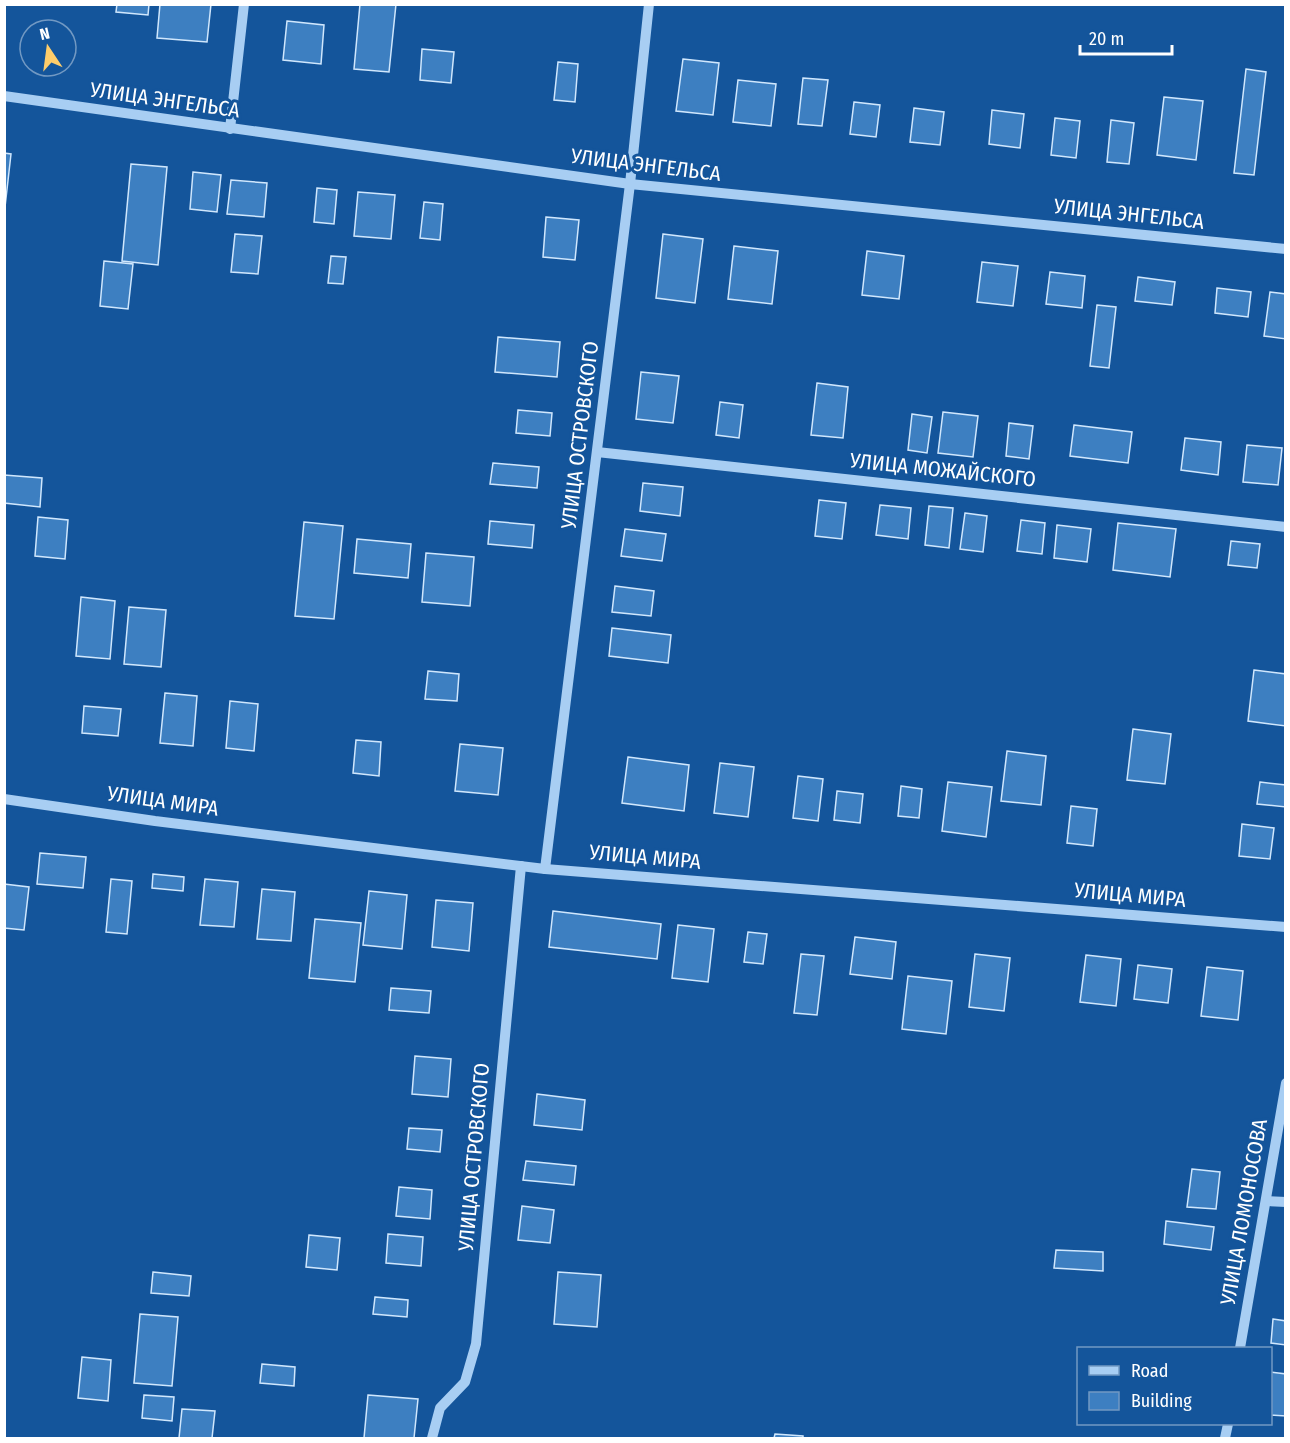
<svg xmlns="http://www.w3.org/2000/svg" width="1290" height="1443" viewBox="0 0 1290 1443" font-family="'Fira Sans Condensed',sans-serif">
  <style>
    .building { fill: #3d7fc1; stroke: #d0e7fd; stroke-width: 1.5 }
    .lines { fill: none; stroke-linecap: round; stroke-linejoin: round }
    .minor { stroke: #a8cef3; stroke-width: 10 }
    .labels { text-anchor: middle; stroke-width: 6; stroke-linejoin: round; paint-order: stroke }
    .street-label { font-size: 21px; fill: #fff; stroke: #14559b }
  </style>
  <rect width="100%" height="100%" fill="#14559b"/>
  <g class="building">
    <path d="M117,4H149L148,15L116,12Z"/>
    <path d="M160,4H211L207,42L157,38Z"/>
    <path d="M360,4H396L389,72L354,69Z"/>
    <path d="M287,21L324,25L321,64L283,60Z"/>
    <path d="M422,49L454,52L451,83L420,80Z"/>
    <path d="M683,59L719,63L713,115L676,111Z"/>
    <path d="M558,62L578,64L575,102L554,100Z"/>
    <path d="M1246,69L1266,72L1254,175L1234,173Z"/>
    <path d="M803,78L828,80L822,126L798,124Z"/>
    <path d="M738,80L776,84L771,126L733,122Z"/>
    <path d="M1164,97L1203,101L1196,160L1157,155Z"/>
    <path d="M854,102L880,105L876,137L850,134Z"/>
    <path d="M914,108L944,112L940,145L910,142Z"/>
    <path d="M992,110L1024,114L1020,148L989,144Z"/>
    <path d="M1055,118L1080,121L1076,158L1051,155Z"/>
    <path d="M1111,120L1134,123L1129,164L1107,162Z"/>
    <path d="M4,153L11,154L4,216Z"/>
    <path d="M131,164L167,167L158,265L122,261Z"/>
    <path d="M193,172L221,175L217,212L190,209Z"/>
    <path d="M231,180L267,183L264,217L227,214Z"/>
    <path d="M317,188L337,190L334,224L314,222Z"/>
    <path d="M358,192L395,195L391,239L354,236Z"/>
    <path d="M424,202L443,204L440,240L420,238Z"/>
    <path d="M546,217L579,220L575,260L543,257Z"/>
    <path d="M235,234L262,236L258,274L231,272Z"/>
    <path d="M663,234L703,239L695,303L656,298Z"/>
    <path d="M734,246L778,251L772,304L728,299Z"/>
    <path d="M867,251L904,256L899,299L862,295Z"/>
    <path d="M331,256L346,257L343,284L328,283Z"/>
    <path d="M104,261L133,264L128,309L100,306Z"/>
    <path d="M982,262L1018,266L1013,306L977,302Z"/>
    <path d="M1050,272L1085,276L1082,308L1046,304Z"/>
    <path d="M1138,277L1175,282L1172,305L1135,301Z"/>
    <path d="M1217,288L1251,292L1248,317L1215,313Z"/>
    <path d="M1270,292L1286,294V339L1264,336Z"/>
    <path d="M1097,305L1116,307L1109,368L1090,366Z"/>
    <path d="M498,337L560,342L557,377L495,372Z"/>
    <path d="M641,372L679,376L673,423L636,419Z"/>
    <path d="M817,383L848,387L843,438L811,435Z"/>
    <path d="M720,402L743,405L739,438L716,435Z"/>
    <path d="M518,410L552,413L550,436L516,433Z"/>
    <path d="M943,412L978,416L973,457L938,453Z"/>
    <path d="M912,414L932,417L927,453L908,450Z"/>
    <path d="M1009,423L1033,426L1029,459L1006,456Z"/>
    <path d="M1074,425L1132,432L1128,463L1070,456Z"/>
    <path d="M1185,438L1221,442L1218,475L1181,470Z"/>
    <path d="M1247,445L1282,448L1278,485L1243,482Z"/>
    <path d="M493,463L539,467L537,488L490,484Z"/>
    <path d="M4,475L42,478L40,507L4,503Z"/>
    <path d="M643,483L683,487L680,516L640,511Z"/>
    <path d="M819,500L846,503L842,539L815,536Z"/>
    <path d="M880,505L911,508L908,539L876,535Z"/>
    <path d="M929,506L953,508L949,548L925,545Z"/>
    <path d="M965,513L987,516L983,552L960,549Z"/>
    <path d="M38,517L68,520L65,559L35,556Z"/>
    <path d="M1021,520L1045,523L1042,554L1017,551Z"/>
    <path d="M490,521L534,525L532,548L488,544Z"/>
    <path d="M304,522L343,526L334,619L295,616Z"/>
    <path d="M1118,523L1176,529L1170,577L1113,570Z"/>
    <path d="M1057,525L1091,529L1087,562L1054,558Z"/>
    <path d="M625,529L666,534L662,561L621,556Z"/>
    <path d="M357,539L411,544L408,578L354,573Z"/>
    <path d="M1231,541L1260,544L1257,568L1228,565Z"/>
    <path d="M426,553L474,557L470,606L422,602Z"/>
    <path d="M615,586L654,591L651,616L612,612Z"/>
    <path d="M81,597L115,601L110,659L76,656Z"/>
    <path d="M129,607L166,610L161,667L124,664Z"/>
    <path d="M612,628L671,635L668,663L609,656Z"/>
    <path d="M1254,670L1286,674V726L1248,721Z"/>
    <path d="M428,671L459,674L457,701L425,699Z"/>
    <path d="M165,693L197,696L193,746L160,743Z"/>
    <path d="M230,701L258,704L254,751L226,748Z"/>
    <path d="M84,706L121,709L118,736L82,733Z"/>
    <path d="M1133,729L1171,734L1165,784L1127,780Z"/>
    <path d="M356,740L381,742L379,776L353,773Z"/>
    <path d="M460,744L503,748L498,795L455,791Z"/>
    <path d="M1007,751L1046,756L1041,805L1001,801Z"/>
    <path d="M628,757L689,765L684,811L622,803Z"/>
    <path d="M720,763L754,767L748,817L714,813Z"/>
    <path d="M798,776L823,779L818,821L793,818Z"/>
    <path d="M948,782L992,787L986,837L942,831Z"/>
    <path d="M1260,782L1286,785V807L1257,804Z"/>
    <path d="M901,786L922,789L919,818L898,816Z"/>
    <path d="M837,791L863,794L860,823L834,820Z"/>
    <path d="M1071,806L1097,809L1093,846L1067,843Z"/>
    <path d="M1242,824L1274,828L1270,859L1239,856Z"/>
    <path d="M40,853L86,857L83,888L37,884Z"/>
    <path d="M153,874L184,877L183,891L152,888Z"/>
    <path d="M111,879L132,881L127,934L106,932Z"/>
    <path d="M205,879L238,882L234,927L200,925Z"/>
    <path d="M4,884L29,887L24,930L4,928Z"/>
    <path d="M262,889L295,892L291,941L257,939Z"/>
    <path d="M369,891L407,895L402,949L363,945Z"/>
    <path d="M436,900L473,903L469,951L432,947Z"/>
    <path d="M553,911L661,924L657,959L549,947Z"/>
    <path d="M315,919L361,923L355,982L309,978Z"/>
    <path d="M678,925L714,929L708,982L672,978Z"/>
    <path d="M748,932L767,934L763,964L744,962Z"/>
    <path d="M855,937L896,942L892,979L850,974Z"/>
    <path d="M801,954L824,956L817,1015L794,1013Z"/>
    <path d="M975,954L1010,958L1004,1011L969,1007Z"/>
    <path d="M1086,955L1121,959L1116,1006L1080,1002Z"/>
    <path d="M1138,965L1172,969L1168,1003L1134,999Z"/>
    <path d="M1207,967L1243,971L1238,1020L1201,1016Z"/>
    <path d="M908,976L952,981L946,1034L902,1029Z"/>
    <path d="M391,988L431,991L429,1013L389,1010Z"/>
    <path d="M415,1056L451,1059L448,1097L412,1094Z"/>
    <path d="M537,1094L585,1100L582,1130L534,1125Z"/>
    <path d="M409,1128L442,1130L440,1152L407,1149Z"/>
    <path d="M526,1161L576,1166L574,1185L523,1180Z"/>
    <path d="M1192,1169L1220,1172L1216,1209L1187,1207Z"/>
    <path d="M399,1187L432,1190L430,1219L396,1216Z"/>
    <path d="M522,1206L554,1210L550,1243L518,1240Z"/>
    <path d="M1166,1221L1214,1227L1211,1250L1164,1244Z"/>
    <path d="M388,1234L423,1237L421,1266L386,1263Z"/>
    <path d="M309,1235L340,1238L337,1270L306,1267Z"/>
    <path d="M1056,1250L1103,1252V1271L1054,1268Z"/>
    <path d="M153,1272L191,1276L189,1296L151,1293Z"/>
    <path d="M558,1272L601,1275L597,1327L554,1324Z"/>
    <path d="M375,1297L408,1300L407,1317L373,1314Z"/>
    <path d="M140,1314L178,1317L172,1386L134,1383Z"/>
    <path d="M1273,1319L1286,1321V1345L1271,1343Z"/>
    <path d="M82,1357L111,1360L108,1401L78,1398Z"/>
    <path d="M262,1364L295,1367L294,1386L260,1383Z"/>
    <path d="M1270,1372L1286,1374V1416L1270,1415Z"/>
    <path d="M144,1395L174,1397L172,1421L142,1418Z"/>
    <path d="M368,1395L418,1399L414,1438H364Z"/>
    <path d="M182,1409L215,1411L212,1438H179Z"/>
    <path d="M775,1434L803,1436V1438H774Z"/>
  </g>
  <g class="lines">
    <g class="minor">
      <path d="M4,96L630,184L1286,249"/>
      <path d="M230,129L244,4"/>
      <path d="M597,452L1286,527"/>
      <path d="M4,799L155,821L545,869L1286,927"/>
      <path d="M545,869L630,184L649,4"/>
      <path d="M1266,1201L1286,1202"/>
      <path d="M1240,1348L1286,1083"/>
      <path d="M432,1438L440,1408L465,1382L476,1344L521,866"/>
      <path d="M1225,1438L1228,1424"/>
    </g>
  </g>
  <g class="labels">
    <g class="street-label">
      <text transform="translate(165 100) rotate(8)" y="7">УЛИЦА ЭНГЕЛЬСА</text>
      <text transform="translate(646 165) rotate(7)" y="7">УЛИЦА ЭНГЕЛЬСА</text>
      <text transform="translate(1129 214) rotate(6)" y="7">УЛИЦА ЭНГЕЛЬСА</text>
      <text transform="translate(580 435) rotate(-83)" y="7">УЛИЦА ОСТРОВСКОГО</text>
      <text transform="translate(943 470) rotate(6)" y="7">УЛИЦА МОЖАЙСКОГО</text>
      <text transform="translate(163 801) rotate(8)" y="7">УЛИЦА МИРА</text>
      <text transform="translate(645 857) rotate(5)" y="7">УЛИЦА МИРА</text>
      <text transform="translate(1130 895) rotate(5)" y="7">УЛИЦА МИРА</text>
      <text transform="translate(474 1157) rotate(-85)" y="7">УЛИЦА ОСТРОВСКОГО</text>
      <text transform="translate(1244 1212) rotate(-80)" y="7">УЛИЦА ЛОМОНОСОВА</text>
    </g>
  </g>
  <rect width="1290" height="1443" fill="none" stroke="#ffffff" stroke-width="12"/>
  <rect x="1077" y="1347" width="195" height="78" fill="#14559b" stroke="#7299c3" stroke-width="1.5"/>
  <rect x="1089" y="1366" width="30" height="9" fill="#a8cef3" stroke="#7299c3" stroke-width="1.5"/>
  <text x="1131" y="1377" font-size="18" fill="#ffffff">Road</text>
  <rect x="1089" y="1392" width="30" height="18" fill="#3d7fc1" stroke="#7299c3" stroke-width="1.5"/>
  <text x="1131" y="1407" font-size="18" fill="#ffffff">Building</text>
  <g transform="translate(48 48) rotate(347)"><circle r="28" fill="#14559b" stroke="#7299c3" stroke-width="1.5"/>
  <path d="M0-4.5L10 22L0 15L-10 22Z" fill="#ffcd6a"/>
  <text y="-9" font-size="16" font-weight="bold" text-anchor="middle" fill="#ffffff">N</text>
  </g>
  <path d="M1080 45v9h92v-9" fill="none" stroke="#ffffff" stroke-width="3"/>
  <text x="1089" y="45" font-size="18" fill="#ffffff" stroke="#14559b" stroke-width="4.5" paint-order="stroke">20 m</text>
</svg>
